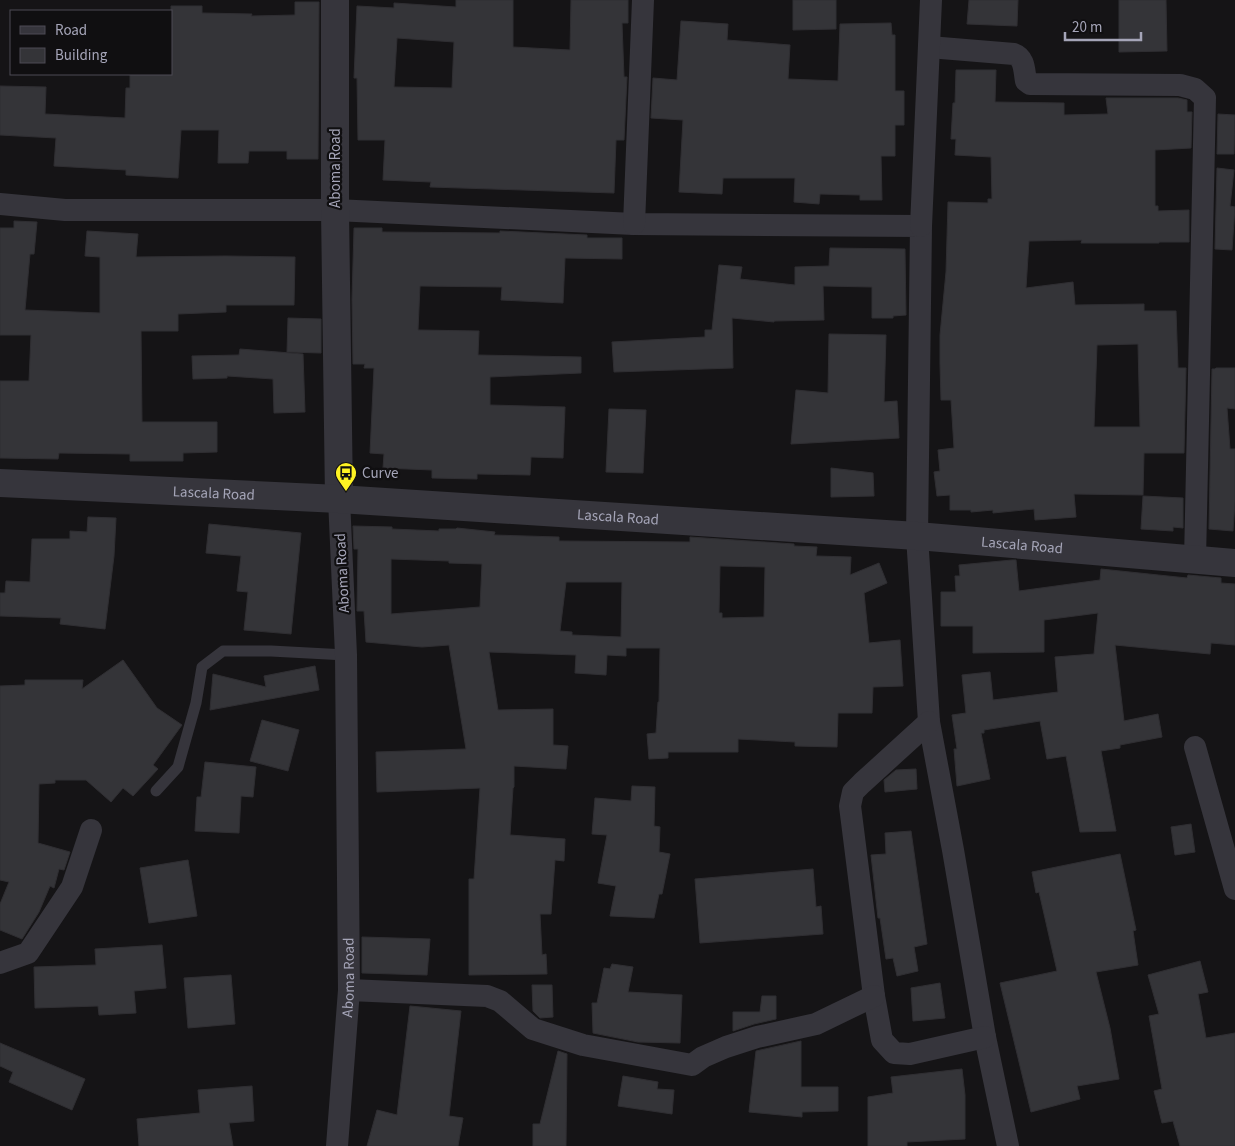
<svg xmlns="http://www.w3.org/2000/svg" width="1235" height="1146" viewBox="0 0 1235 1146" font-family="'Source Sans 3',sans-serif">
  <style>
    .building { fill: #343438; stroke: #2f2e32; fill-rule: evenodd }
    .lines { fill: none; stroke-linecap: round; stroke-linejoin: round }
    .service { stroke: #36353c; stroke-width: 11 }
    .minor { stroke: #36353c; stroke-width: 22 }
    .tertiary { stroke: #36353c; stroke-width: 28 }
    .labels { text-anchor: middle; stroke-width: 4.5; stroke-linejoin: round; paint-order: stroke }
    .street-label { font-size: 15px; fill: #a5a5b8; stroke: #100f11 }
    .poi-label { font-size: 15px; fill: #a5a5b8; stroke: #100f11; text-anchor: start }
  </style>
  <rect width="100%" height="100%" fill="#151416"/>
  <g class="building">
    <path d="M456,0H513V47L570,50L571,0H628V23H622L624,77H627L624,140H616L614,193L430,187L431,182L383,180L385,140H358L357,78H354L357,6L394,8V3L456,7ZM397,38L454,42L452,88L394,87Z"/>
    <path d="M793,0H836V29L793,30Z"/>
    <path d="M969,0H1018L1017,26L967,24Z"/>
    <path d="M1119,0H1166L1167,51L1119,52Z"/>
    <path d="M295,2H319L318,159H287V151H249L248,163H218L219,130H181L178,178L126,175V170L54,166L56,138L0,135V86L46,87L45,114L125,118L126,88H130V74H171V6H202V13L252,14L251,16L295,15Z"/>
    <path d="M681,21L728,24L727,40L790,45L788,79L838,81L840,24L891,23L892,35H895V91H904V125H895V156H881L882,200H860V195L820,194L819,204L794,202L795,178H723L722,194L679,192L683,120L651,118L653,78L677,80Z"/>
    <path d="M956,70H996L995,102L1064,103V115L1108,114L1106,98H1178L1187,100V112H1192L1191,148L1155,150V206H1158V211L1189,210V242H1159V243H1081L1082,240L1029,241L1026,288L1073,282L1075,305L1144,304V311H1176L1178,368H1186L1184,453H1144L1143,495L1074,494L1076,517L1035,520L1034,509L993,513V510L971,512V510H950V495L937,496L934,472L940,471L938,450L954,448L951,400H941L940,364V335L946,272L948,202L988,203V199H992L991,157L955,155L956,139H951L953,103H955ZM1138,344L1140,427H1094L1097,345Z"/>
    <path d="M1218,114L1235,115L1234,154H1217Z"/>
    <path d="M1217,168L1234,170L1230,206L1235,207L1232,250L1215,249Z"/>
    <path d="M14,221L37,222L34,254H30L25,310L100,313V257L85,256L87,231L138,234L136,257L226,256L295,257L294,305H226V312L178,314V331H141L142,422H217V452L183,453V461H130V454L59,453L58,459L0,458V381H29L31,335H0V228H14Z"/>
    <path d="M354,228H382V232L500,233V231L587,235V238H622V259L565,258L563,303L501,300L502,287L420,286L418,330L479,331L478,355L581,357V373L490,377V405L565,407L563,458L531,457L530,475L477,474V479L432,478V470L383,468L384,454L370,453L374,368H364L365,364H353L352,299Z"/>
    <path d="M830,248L905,249L906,315L893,316V318H872V287L823,286L824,320L774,321V322L732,318L733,368L614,372L612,342L705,337V330H712L719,265L742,267L740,279L795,285V267L829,266Z"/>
    <path d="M288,318L321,319V353L287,352Z"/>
    <path d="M829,334L886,335L884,402L897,401L899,438L791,444L796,390L828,393Z"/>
    <path d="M240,349L303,354L305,412L274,413L273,379L227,376V378L193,379L192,356L239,355Z"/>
    <path d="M1216,368H1235V409L1227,408L1230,449H1235V502L1233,531L1209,529L1212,369H1215Z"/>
    <path d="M609,409L646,410L643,473L606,472Z"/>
    <path d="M831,468L873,473L874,496L831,497Z"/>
    <path d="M1143,496L1183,498V528L1173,527V531L1141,529Z"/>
    <path d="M88,517L116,518L114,556L105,629L60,624L61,618L0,616V593H5L6,581L30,582L32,539H70V531L87,532Z"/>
    <path d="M209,524L301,533L291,634L244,630L248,592L237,591L241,556L206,553Z"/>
    <path d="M353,526L392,527V529L439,531V529H456L457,528L495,532L494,535L559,537V541L690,542V537L794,544V546L817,547L816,556L851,557L850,575L879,563L887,583L864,593L869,643L900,640L903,686L873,687L872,713H838L837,747L795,746V742L738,739V752H668V758L649,759L647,734L656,733L658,702H659L660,648H626V656L607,655L606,675L575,673L576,655L489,652L498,710L553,709V745L568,746L566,769L514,766V787L513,788L510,835L565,839L564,861L555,860L551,914H540L542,955L546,954L547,974L469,975V879H474L480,788L377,792L376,752L466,749L449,645L422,647L366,642L364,611H357L358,549H354ZM391,559L449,561V563L482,564L480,607L391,614ZM720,566L765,567L764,617L722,618V613H719ZM566,582H622L621,637L572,635V632L560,631Z"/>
    <path d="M1012,560H1016L1019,591L1100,580L1101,569L1187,578L1188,575L1221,578V583L1235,584V645L1211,643L1210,654L1115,645L1124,721L1158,714L1162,737L1120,745V748L1101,751L1116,831L1080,832L1066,756L1047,759L1040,721L984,730V733H981L990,779L957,786L954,749H957L952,715L966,713L962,675L990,672L993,700L1058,692L1055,657L1094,654L1098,613L1044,620V652L973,653V626H941V592H956L955,576H960L959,565Z"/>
    <path d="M123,660L157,708L182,725L153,765L158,769L133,796L123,788L111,802L86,780H55V783L39,784L38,843L70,852L64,870L59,869L54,888L50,886L39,912L22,939L0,930V904L9,882L0,880V686L25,685V680H83L82,689Z"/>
    <path d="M315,666L319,690L210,710L213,674L266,687L264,676Z"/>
    <path d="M262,720L299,730L288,771L250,761Z"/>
    <path d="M205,762L256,767L253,797L241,796L239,833L195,831L197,797H201Z"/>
    <path d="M916,769L917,789L885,792L884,780L896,770Z"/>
    <path d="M632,786L655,787L654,826L660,827L659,852L670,854L662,894H659L654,918L610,916L616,886L598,883L607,835L592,834L595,798L631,801Z"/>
    <path d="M1191,824L1195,852L1175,855L1171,827Z"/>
    <path d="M911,831L927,944L914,947L918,971L897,976L893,958L886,959L880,918H878L871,855L886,854L885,833Z"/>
    <path d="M1120,854L1136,930L1133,931L1138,965L1096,972L1110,1028L1119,1079L1077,1086L1080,1099L1031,1112L1000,983L1057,971L1039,892L1036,893L1032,872Z"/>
    <path d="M188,860L197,916L149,923L140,868Z"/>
    <path d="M813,869L816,907L821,906L823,934L700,943L695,879Z"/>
    <path d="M362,937L430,939L427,975L362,973Z"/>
    <path d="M162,945L166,988L134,991L136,1013L99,1015L98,1006L35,1008L34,967L96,965L95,949Z"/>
    <path d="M1200,961L1208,992L1198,994L1206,1038L1235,1033V1146H1180L1173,1121L1162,1123L1154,1091L1162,1089L1149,1016L1159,1014L1148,975Z"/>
    <path d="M612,964L633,967L628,992L682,995L680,1043L638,1042L593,1033L592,1003H597L604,968L610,969Z"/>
    <path d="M231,975L235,1024L188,1028L184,978Z"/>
    <path d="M940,983L945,1018L913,1021L911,988Z"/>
    <path d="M532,985H552L553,1017L540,1018L533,1011Z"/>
    <path d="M762,996H776V1019L754,1024L733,1031V1012H760Z"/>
    <path d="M410,1006L461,1011L449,1116L463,1118L458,1146H367L377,1110L397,1115Z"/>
    <path d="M801,1041V1087H838V1111L802,1112V1117L749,1112L756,1051Z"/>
    <path d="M0,1043L85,1079L72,1110L9,1082L13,1072L0,1066Z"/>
    <path d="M558,1051L567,1054L566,1146H533V1124H540Z"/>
    <path d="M962,1069L965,1095V1139L907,1142V1146H868V1097L893,1093L891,1077Z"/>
    <path d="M623,1076L658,1082L657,1089L674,1090L672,1114L618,1106Z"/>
    <path d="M252,1086L254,1121L229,1123L233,1146H139L137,1119L200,1113L198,1090Z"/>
  </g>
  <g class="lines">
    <path class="service" d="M156,791L178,767L196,703L202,667L223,651H271L346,655"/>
    <g class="minor">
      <path d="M929,47L1014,54C1025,58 1024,71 1026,81L1030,84L1180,85L1195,89L1205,98L1195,560"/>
      <path d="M0,204L65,210H335L634,224L921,226L917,536L929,722L953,850L985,1037L1008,1146"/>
      <path d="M634,224L643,0"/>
      <path d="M921,226L931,0"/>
      <path d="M929,722L862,783L853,792L850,806L874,996L882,1040L894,1053L910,1054L985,1037"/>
      <path d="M1195,747L1235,889"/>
      <path d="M0,963L28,953L72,887L91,830"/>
      <path d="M349,990L487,996L500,1001L533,1029L583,1045L692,1065L703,1057L726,1047L757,1037L816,1024L874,996"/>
      <path id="s1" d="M337,1146L349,990L346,655L339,499"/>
    </g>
    <g class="tertiary">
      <path d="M335,0V210L339,499"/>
      <path id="s2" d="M0,483L339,499L917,536L1235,563"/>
    </g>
  </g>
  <defs>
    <g id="bus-pin" transform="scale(1.125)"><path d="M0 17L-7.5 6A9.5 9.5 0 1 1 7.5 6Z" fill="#fff323" stroke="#100f11"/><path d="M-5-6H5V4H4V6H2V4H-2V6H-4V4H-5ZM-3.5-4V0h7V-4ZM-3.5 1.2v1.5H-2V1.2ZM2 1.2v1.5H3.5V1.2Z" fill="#111"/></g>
  </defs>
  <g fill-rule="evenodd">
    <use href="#bus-pin" x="346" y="473"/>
  </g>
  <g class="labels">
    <g class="street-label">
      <text transform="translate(335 168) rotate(-90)" y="5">Aboma Road</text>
      <text dy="5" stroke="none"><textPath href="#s2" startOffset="214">Lascala Road</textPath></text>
      <text dy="5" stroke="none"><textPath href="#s2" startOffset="619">Lascala Road</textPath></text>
      <text dy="5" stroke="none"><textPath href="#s2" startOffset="1024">Lascala Road</textPath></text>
      <text transform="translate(342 573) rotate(-93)" y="5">Aboma Road</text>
      <text dy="5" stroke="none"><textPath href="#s1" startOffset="169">Aboma Road</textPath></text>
    </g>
    <g class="poi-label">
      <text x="362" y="478">Curve</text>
    </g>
  </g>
  <rect x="10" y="10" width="162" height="65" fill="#100f11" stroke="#4c4b54"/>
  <rect x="20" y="26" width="25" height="8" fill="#36353c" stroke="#4c4b54"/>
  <text x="55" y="35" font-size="15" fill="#a5a5b8">Road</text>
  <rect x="20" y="48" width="25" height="15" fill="#343438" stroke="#4c4b54"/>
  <text x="55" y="60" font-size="15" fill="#a5a5b8">Building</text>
  <path d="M1065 32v8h76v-8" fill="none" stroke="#a5a5b8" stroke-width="2.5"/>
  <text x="1072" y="32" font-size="15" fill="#a5a5b8" stroke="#100f11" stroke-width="4" paint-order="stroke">20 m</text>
</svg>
